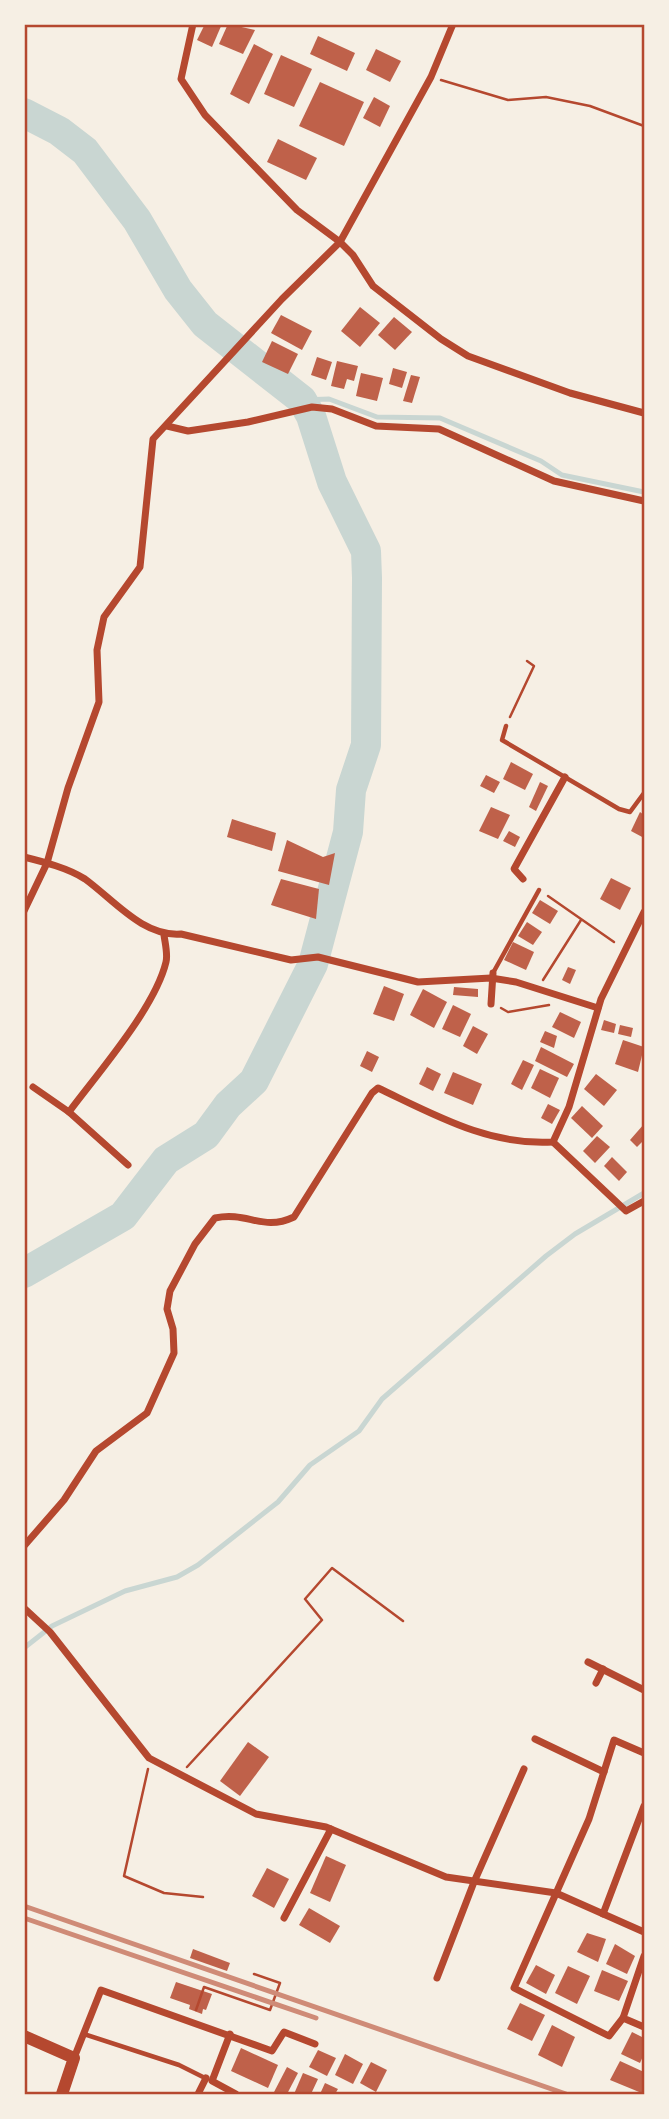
<svg xmlns="http://www.w3.org/2000/svg" width="669" height="2119" viewBox="0 0 669 2119" font-family="Figtree,sans-serif">
  <style>
    .lines { fill: none; stroke-linecap: round; stroke-linejoin: round }
    .stream { stroke: #c9d6d2; stroke-width: 5 }
    .river { stroke: #c9d6d2; stroke-width: 30 }
    .building { fill: #bf614a }
    .path { stroke: #b5482f; stroke-width: 2.5 }
    .service { stroke: #b5482f; stroke-width: 4.5 }
    .minor { stroke: #b5482f; stroke-width: 7 }
    .secondary { stroke: #b5482f; stroke-width: 12 }
    .rail { stroke: #cf8b77; stroke-width: 5 }
    .neatline { fill: none; stroke: #b5482f; stroke-width: 2.5 }
  </style>
  <rect width="100%" height="100%" fill="#f6efe4"/>
  <g class="lines">
    <g class="stream">
      <path d="M302,400L329,399L377,417L440,418L541,461L562,475L644,492"/>
      <path d="M24,1648L52,1626L125,1591L177,1577L198,1565L278,1502L310,1465L359,1431L382,1399L546,1256L575,1234L644,1193"/>
    </g>
    <path class="river" d="M24,113L59,131L85,151L137,220L178,290L205,324L302,400L311,416L332,482L366,551L367,578L366,745L351,790L348,832L313,964L254,1081L228,1105L206,1135L166,1160L123,1216L24,1273"/>
  </g>
  <g class="building">
    <path d="M205,24H222L212,47L197,40Z"/>
    <path d="M228,24L255,30L243,54L219,44Z"/>
    <path d="M318,36L355,53L347,71L310,54Z"/>
    <path d="M254,44L273,54L249,104L230,94Z"/>
    <path d="M376,49L401,61L390,82L366,70Z"/>
    <path d="M281,55L312,69L294,107L264,94Z"/>
    <path d="M320,82L364,102L344,146L299,126Z"/>
    <path d="M374,97L390,106L380,127L363,118Z"/>
    <path d="M278,139L317,158L306,180L267,162Z"/>
    <path d="M360,307L380,323L360,347L341,331Z"/>
    <path d="M281,315L312,331L302,350L271,333Z"/>
    <path d="M394,317L412,332L395,350L378,335Z"/>
    <path d="M272,341L298,354L288,374L262,362Z"/>
    <path d="M317,357L332,362L326,380L311,375Z"/>
    <path d="M337,361L358,366L354,381L347,379L344,389L331,386Z"/>
    <path d="M393,368L407,372L402,388L389,384Z"/>
    <path d="M361,373L383,378L377,401L356,396Z"/>
    <path d="M411,375L420,377L412,403L403,401Z"/>
    <path d="M511,762L533,774L525,790L503,779Z"/>
    <path d="M486,775L500,782L494,793L480,786Z"/>
    <path d="M540,782L548,786L536,811L529,807Z"/>
    <path d="M491,807L510,815L498,839L479,831Z"/>
    <path d="M640,812L644,815V838L631,831Z"/>
    <path d="M232,819L276,833L272,851L227,837Z"/>
    <path d="M509,831L520,837L515,847L503,841Z"/>
    <path d="M287,840L323,857L335,853L329,885L278,871Z"/>
    <path d="M611,878L631,888L620,910L600,899Z"/>
    <path d="M281,879L319,889L316,919L271,905Z"/>
    <path d="M540,900L558,911L550,924L532,913Z"/>
    <path d="M527,922L542,932L533,945L518,936Z"/>
    <path d="M513,942L534,952L526,970L504,960Z"/>
    <path d="M568,967L576,970L570,984L562,980Z"/>
    <path d="M384,986L404,994L394,1021L373,1014Z"/>
    <path d="M454,987L478,989V997L453,995Z"/>
    <path d="M423,989L447,1002L434,1028L410,1015Z"/>
    <path d="M453,1005L471,1014L460,1037L442,1029Z"/>
    <path d="M560,1012L581,1022L574,1038L552,1027Z"/>
    <path d="M604,1020L616,1024L614,1033L601,1030Z"/>
    <path d="M620,1025L633,1028L631,1037L618,1034Z"/>
    <path d="M473,1026L488,1034L477,1054L463,1046Z"/>
    <path d="M545,1031L557,1036L554,1048L540,1042Z"/>
    <path d="M623,1040L644,1047L638,1072L615,1064Z"/>
    <path d="M541,1047L574,1064L567,1077L535,1061Z"/>
    <path d="M367,1051L379,1057L372,1072L360,1066Z"/>
    <path d="M523,1060L534,1065L522,1090L511,1084Z"/>
    <path d="M427,1067L441,1074L433,1091L419,1084Z"/>
    <path d="M540,1069L559,1078L550,1098L531,1088Z"/>
    <path d="M453,1072L482,1084L473,1105L444,1093Z"/>
    <path d="M596,1074L617,1090L604,1106L584,1089Z"/>
    <path d="M548,1104L560,1110L552,1124L541,1118Z"/>
    <path d="M582,1106L603,1126L592,1138L571,1118Z"/>
    <path d="M644,1124V1140L637,1147L630,1140Z"/>
    <path d="M597,1136L610,1147L595,1163L583,1151Z"/>
    <path d="M612,1157L627,1172L619,1181L604,1166Z"/>
    <path d="M248,1742L269,1757L240,1796L220,1781Z"/>
    <path d="M326,1856L346,1865L330,1902L310,1893Z"/>
    <path d="M267,1868L289,1879L274,1908L252,1896Z"/>
    <path d="M309,1908L340,1926L330,1943L299,1925Z"/>
    <path d="M587,1933L606,1939L598,1962L577,1952Z"/>
    <path d="M615,1944L635,1956L627,1974L606,1964Z"/>
    <path d="M193,1949L230,1963L227,1971L190,1958Z"/>
    <path d="M536,1965L555,1975L546,1994L526,1983Z"/>
    <path d="M568,1966L590,1976L577,2004L555,1993Z"/>
    <path d="M602,1970L628,1981L619,2001L594,1991Z"/>
    <path d="M176,1982L212,1994L206,2010L203,2009L202,2014L189,2009L190,2005L170,1998Z"/>
    <path d="M520,2003L545,2015L532,2041L507,2029Z"/>
    <path d="M552,2025L575,2037L562,2067L538,2055Z"/>
    <path d="M632,2032L644,2038V2054L640,2063L621,2054Z"/>
    <path d="M241,2048L278,2065L268,2088L231,2071Z"/>
    <path d="M318,2050L336,2058L327,2076L309,2067Z"/>
    <path d="M345,2054L363,2064L353,2084L335,2075Z"/>
    <path d="M620,2061L644,2072V2094L610,2080Z"/>
    <path d="M371,2062L387,2070L376,2092L360,2083Z"/>
    <path d="M287,2067L298,2073L287,2094H273Z"/>
    <path d="M303,2073L318,2079L311,2094H294Z"/>
    <path d="M325,2083L338,2089L335,2094H320Z"/>
  </g>
  <g class="lines">
    <g class="path">
      <path d="M441,80L508,100L546,97L590,106L644,126"/>
      <path d="M510,717L534,666L527,661"/>
      <path d="M548,896L614,942"/>
      <path d="M543,980L581,920"/>
      <path d="M501,1008L508,1012L549,1005"/>
      <path d="M187,1767L322,1620L305,1599L332,1568L403,1621"/>
      <path d="M148,1769L124,1876L164,1893L203,1897"/>
      <path d="M196,2010L204,1987L270,2010L280,1983L254,1974"/>
    </g>
    <g class="service">
      <path d="M506,726L502,740L619,809L630,812L644,793"/>
      <path d="M493,973L539,890"/>
      <path d="M84,2034L179,2065L207,2079"/>
    </g>
    <g class="minor">
      <path d="M193,24L181,79L205,115L297,210L340,242L353,255L373,286L441,339L468,356L570,393L644,413"/>
      <path d="M167,426L188,431L248,422L312,407L332,409L376,426L439,429L554,481L644,501"/>
      <path d="M24,857C44,862 68,868 85,879C114,900 143,937 181,934L291,960L318,957L418,982L491,978L516,982L598,1008"/>
      <path d="M523,879L514,869L565,777"/>
      <path d="M24,911L47,863L68,788L99,702L97,650L104,617L140,567L153,439L282,299L340,242L431,77L453,24"/>
      <path d="M491,1004L493,973"/>
      <path d="M33,1087L69,1112L128,1165"/>
      <path d="M69,1112C98,1073 155,1008 166,962C168,954 165,943 164,935"/>
      <path d="M553,1142L626,1211L644,1201"/>
      <path d="M24,1546L64,1500L96,1451L147,1413L174,1353L173,1329L167,1309L170,1291L195,1244L215,1218C248,1211 262,1232 294,1217L372,1093L378,1088C435,1115 489,1146 553,1142L569,1107L601,999L644,912"/>
      <path d="M24,1608L50,1632L149,1758L256,1814L326,1827L446,1877L556,1893L644,1932"/>
      <path d="M588,1662L644,1690"/>
      <path d="M596,1683L603,1669"/>
      <path d="M535,1739L604,1772"/>
      <path d="M603,1914L644,1806"/>
      <path d="M284,1918L331,1829"/>
      <path d="M644,1956L623,2018L644,2027"/>
      <path d="M437,1978L474,1882L524,1769"/>
      <path d="M623,2018L609,2036L514,1988L589,1819L614,1740L644,1753"/>
      <path d="M230,2034L212,2081L236,2094"/>
      <path d="M74,2058L101,1990L272,2051L284,2032L315,2044"/>
      <path d="M198,2094L206,2078"/>
    </g>
    <path class="secondary" d="M24,2036L74,2058L62,2094"/>
    <g class="rail">
      <path d="M24,1906L566,2094"/>
      <path d="M24,1918L316,2018"/>
    </g>
  </g>
  <rect width="669" height="2119" fill="none" stroke="#f6efe4" stroke-width="52"/>
  <rect x="26" y="26" width="617" height="2067" class="neatline"/>
</svg>
